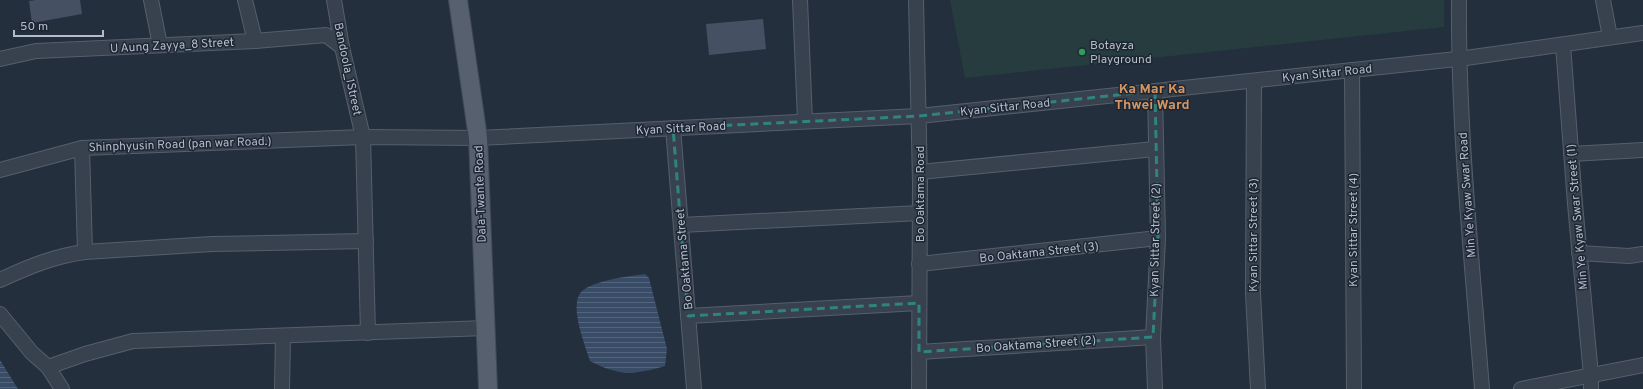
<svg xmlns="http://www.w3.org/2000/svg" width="1643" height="389" viewBox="0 0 1643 389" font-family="Overpass,sans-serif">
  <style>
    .grass { fill: #263c3f }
    .water { fill: url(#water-rules) }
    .building { fill: #455162 }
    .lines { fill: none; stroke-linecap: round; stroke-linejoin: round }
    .minor-casing { stroke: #565f6c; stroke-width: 16 }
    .major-casing { stroke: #414a57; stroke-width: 20 }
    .minor { stroke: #38414e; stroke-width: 14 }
    .major { stroke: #56606e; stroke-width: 18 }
    .marked { fill: none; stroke: #308480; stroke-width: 3; stroke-dasharray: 8 5; stroke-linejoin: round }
    .leisure-dot { fill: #2e9e5b; stroke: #1d2633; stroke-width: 1.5 }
    .labels { text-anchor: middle; stroke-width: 3; stroke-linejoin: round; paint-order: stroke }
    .street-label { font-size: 12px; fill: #b4bcc9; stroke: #1d2633 }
    .poi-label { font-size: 12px; fill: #b4bcc9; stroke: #1d2633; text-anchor: start }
    .quarter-label { font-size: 14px; font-weight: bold; fill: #d59563; stroke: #1d2633 }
  </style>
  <defs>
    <pattern id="water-rules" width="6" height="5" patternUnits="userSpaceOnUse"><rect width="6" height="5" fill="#394c67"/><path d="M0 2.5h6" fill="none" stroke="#53647b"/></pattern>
  </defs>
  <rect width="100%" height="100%" fill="#242f3e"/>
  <path class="grass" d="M950,0H1444V27L965,78Z"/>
  <g class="water">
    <path d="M645,274L649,278L667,349L665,366C635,375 618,376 590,361C585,345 571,311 579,295C586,281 630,276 645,274Z"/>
    <path d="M0,360L18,389H0Z"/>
  </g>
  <g class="building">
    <path d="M36,0H80L82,14L32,23L29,1Z"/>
    <path d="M763,19L766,49L709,55L706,24Z"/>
  </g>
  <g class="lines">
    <g class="minor-casing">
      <g id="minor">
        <path d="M151,0L160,45"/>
        <path d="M245,0L255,41"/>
        <path d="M334,0L342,47L363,137L368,333"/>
        <path d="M800,0L805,121"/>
        <path d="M916,0L920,183L919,389"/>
        <path d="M1459,0C1458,130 1472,260 1482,389"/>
        <path d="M1603,0L1610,37"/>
        <path d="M1563,45L1575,204L1591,375V389"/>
        <path d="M0,59L36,51L255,41L326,35L342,47"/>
        <path d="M1352,70L1354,389"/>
        <path d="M1254,81L1253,293L1258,389"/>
        <path d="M1155,91L1158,238L1153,337L1155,389"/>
        <path d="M673,128L694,389"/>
        <path d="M82,148L85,252"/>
        <path d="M1571,154L1643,150"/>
        <path d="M0,170L82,148L363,137L478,138L919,116L1466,58L1643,33"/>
        <path d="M920,172L1155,149"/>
        <path d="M681,225L920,213"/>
        <path d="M1579,253L1629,256L1643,254"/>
        <path d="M919,264L1158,238"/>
        <path d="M0,280C28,267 54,256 85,252L212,244L366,241"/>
        <path d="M0,314L32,353L48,367L85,354L133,341L486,328"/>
        <path d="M688,316L919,303"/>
        <path d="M919,352L1153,337"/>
        <path d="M48,367L62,389"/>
        <path d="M282,389L283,336"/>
        <path d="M1521,389L1643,365"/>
      </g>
    </g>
    <g class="major-casing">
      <path id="major" d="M458,0L478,138L488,389"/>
    </g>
    <use href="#minor" class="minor"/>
    <use href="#major" class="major"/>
  </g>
  <path class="marked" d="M1155,91L1158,238L1153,337L919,352V303L688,316L673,128L919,116Z"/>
  <circle class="leisure-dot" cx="1082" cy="52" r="4"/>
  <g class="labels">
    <g class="street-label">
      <text transform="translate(172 45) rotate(-3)" y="4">U Aung Zayya_8 Street</text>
      <text transform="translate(348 69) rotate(78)" y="4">Bandoola_1Street</text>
      <text transform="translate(1327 73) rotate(-6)" y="4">Kyan Sittar Road</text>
      <text transform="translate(1005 107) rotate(-6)" y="4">Kyan Sittar Road</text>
      <text transform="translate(681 128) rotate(-3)" y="4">Kyan Sittar Road</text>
      <text transform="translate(180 144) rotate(-2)" y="4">Shinphyusin Road (pan war Road.)</text>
      <text transform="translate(480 194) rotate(-92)" y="4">Dala-Twante Road</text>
      <text transform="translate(920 194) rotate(-90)" y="4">Bo Oaktama Road</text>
      <text transform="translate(1467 195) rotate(-94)" y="4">Min Ye Kyaw Swar Road</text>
      <text transform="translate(1577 217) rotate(-95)" y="4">Min Ye Kyaw Swar Street (1)</text>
      <text transform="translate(1353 230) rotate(-90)" y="4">Kyan Sittar Street (4)</text>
      <text transform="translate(1253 235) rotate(-90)" y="4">Kyan Sittar Street (3)</text>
      <text transform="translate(1155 240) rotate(-89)" y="4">Kyan Sittar Street (2)</text>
      <text transform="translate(1039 252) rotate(-6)" y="4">Bo Oaktama Street (3)</text>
      <text transform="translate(684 259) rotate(-95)" y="4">Bo Oaktama Street</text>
      <text transform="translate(1036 344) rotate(-4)" y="4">Bo Oaktama Street (2)</text>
    </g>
    <g class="poi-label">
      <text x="1090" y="49">Botayza<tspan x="1090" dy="14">Playground</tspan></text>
    </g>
    <g class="quarter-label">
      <text x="1152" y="93">Ka Mar Ka<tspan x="1152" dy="16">Thwei Ward</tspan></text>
    </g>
  </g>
  <path d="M14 30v6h89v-6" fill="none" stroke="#b4bcc9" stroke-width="2"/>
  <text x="20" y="30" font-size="12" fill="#b4bcc9" stroke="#1d2633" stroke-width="3" paint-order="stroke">50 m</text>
</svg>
